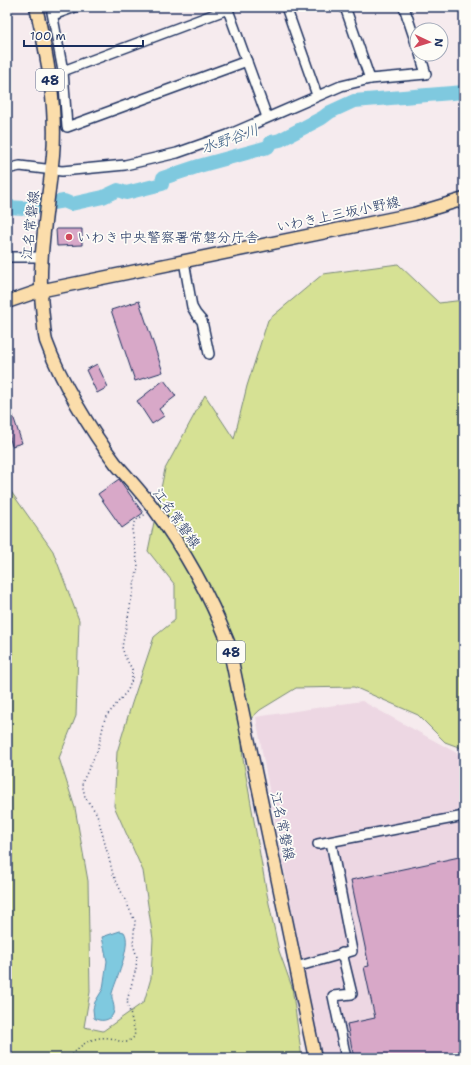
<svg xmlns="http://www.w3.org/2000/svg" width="471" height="1065" viewBox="0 0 471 1065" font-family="'Shantell Sans','Klee One',sans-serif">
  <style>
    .built { fill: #edd7e3 }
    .green { fill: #d6e194; stroke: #788879 }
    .water { fill: #7fc9df; stroke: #578bab }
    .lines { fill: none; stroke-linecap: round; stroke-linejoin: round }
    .river { stroke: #7fc9df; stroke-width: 14 }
    .building { fill: #d8a8c8; stroke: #1b2f5e }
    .minor-casing { stroke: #1b2f5e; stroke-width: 12 }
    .major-casing { stroke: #1b2f5e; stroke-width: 15 }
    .path { stroke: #1b2f5e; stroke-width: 1.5; stroke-dasharray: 1 3; stroke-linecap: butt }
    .minor { stroke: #fdfcf7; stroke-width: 9 }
    .major { stroke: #fbddab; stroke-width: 12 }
    .poi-dot { fill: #d1495b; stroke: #fdfcf7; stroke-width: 1.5 }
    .labels { text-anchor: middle; stroke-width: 3.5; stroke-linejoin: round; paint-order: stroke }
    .shield { fill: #fdfcf7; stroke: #5f6c8c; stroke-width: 1 }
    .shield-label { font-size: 13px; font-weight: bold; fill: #1b2f5e }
    .street-label { font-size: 14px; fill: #1b2f5e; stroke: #fdfcf7 }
    .poi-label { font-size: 14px; fill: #1b2f5e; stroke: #fdfcf7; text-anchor: start }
    .water-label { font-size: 15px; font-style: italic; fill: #395d85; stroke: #fdfcf7 }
  </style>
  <rect width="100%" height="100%" fill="#f6ebee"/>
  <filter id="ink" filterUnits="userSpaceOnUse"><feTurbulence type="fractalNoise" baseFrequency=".025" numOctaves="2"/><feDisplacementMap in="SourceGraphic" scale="8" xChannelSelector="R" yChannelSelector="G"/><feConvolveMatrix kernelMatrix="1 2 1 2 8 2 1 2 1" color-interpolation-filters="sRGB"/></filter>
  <g filter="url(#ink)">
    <path class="built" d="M362,701L464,757V1058H323L308,994L265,768L256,717Z"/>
    <path class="green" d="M398,264L439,303L464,300V749L445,742L418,715L354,687L296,688L260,710L241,728L243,759L267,894L279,951L292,987L302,1058H7V486L53,551L79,620L76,716L59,758L75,808L88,881L90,992L84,1027L103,1031L144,1002L151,978L153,939L143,871L114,806L117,752L132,703L154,637L175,620V585L148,551L165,469L205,395L234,439L247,386L268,320L323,274Z"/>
    <path class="water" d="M120,931L124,932C132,943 117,978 113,990C109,999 117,1006 113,1014C110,1021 100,1022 94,1018L93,1009L95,1002L103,989L107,961L102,937Z"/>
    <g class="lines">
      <path class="river" d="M7,207L24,208L64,201L71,204L103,197L118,190L126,193L162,184L163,178L199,166L268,147L271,142L280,140L322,118L330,112L354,101L464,92"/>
    </g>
    <g class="building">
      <path d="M56,229H82V245L57,246Z"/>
      <path d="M139,301L163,372L135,381L111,310Z"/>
      <path d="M97,364L108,387L97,393L86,370Z"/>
      <path d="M164,380L176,396L159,409L164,416L152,424L137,401Z"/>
      <path d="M8,401L22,443L12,446L7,429Z"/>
      <path d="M119,479L143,513L122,528L98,494Z"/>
      <path d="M464,856V1058H354L347,1024L375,1018L364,967L369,966L351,880Z"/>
    </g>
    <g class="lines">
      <g class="minor-casing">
        <g id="minor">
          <path d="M51,7L63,71L67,127L247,61"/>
          <path d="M227,7L267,117"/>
          <path d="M286,7L317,95"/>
          <path d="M345,7L370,79"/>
          <path d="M404,7L417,46"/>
          <path d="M53,15L75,7"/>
          <path d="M63,71L228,9"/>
          <path d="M7,169L20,166L62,171L125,165L177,153L228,135L341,86L370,79L426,74L420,54"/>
          <path d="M7,257H42"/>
          <path d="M184,261L192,307L196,314L202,321L209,354"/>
          <path d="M318,844L464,816"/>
          <path d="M342,953L352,994L333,996L346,1058"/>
          <path d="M296,967L352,951L331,842"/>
        </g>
      </g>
      <g class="major-casing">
        <g id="major">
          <path d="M36,7C47,54 57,106 53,155C48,208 36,263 43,317C44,324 44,333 46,341C60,380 91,431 116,464C129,479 142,493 154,509C185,551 209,594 228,642L315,1058"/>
          <path d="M7,302L39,291L414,214L464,199"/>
        </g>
      </g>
      <path class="path" d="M70,1058C79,1045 92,1036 109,1038C116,1039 118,1042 128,1042L134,1037L135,1032L127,1001L136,968L137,957L133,944L135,921L113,874L97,814L85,797L82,783L98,749L105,718L128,690L132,679V669L125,657L122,647L138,566L132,530L136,520L146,514"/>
      <use href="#minor" class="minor"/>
      <use href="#major" class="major"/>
    </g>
  </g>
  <circle class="poi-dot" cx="69" cy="237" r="4"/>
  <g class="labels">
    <g class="shield">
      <rect x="36" y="69" width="28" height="22" rx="3"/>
      <rect x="217" y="641" width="28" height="22" rx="3"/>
    </g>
    <g class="shield-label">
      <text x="50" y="85">48</text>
      <text x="231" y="657">48</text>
    </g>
    <g class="street-label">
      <text transform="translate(338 214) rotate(-12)" y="5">いわき上三坂小野線</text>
      <text transform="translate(30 225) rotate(-84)" y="5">江名常磐線</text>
      <text transform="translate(177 518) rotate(54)" y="5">江名常磐線</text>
      <text transform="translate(283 826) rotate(78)" y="5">江名常磐線</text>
    </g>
    <g class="poi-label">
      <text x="77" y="242">いわき中央警察署常磐分庁舎</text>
    </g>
    <g class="water-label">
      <text transform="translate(230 139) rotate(-19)" y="5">水野谷川</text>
    </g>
  </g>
  <rect width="471" height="1065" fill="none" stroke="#fdfcf7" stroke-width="24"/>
  <rect x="12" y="12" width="447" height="1041" fill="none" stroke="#1b2f5e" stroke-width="1.5" filter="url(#ink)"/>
  <g transform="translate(429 42) rotate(94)"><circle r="19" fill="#fdfcf7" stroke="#a3aaba"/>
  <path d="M0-3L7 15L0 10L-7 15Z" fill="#d1495b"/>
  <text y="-6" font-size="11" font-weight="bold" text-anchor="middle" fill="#1b2f5e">N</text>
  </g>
  <path d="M24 40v6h119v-6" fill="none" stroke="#1b2f5e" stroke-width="2"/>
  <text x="30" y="40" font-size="12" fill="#1b2f5e" stroke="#fdfcf7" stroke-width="3" paint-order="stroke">100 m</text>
</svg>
